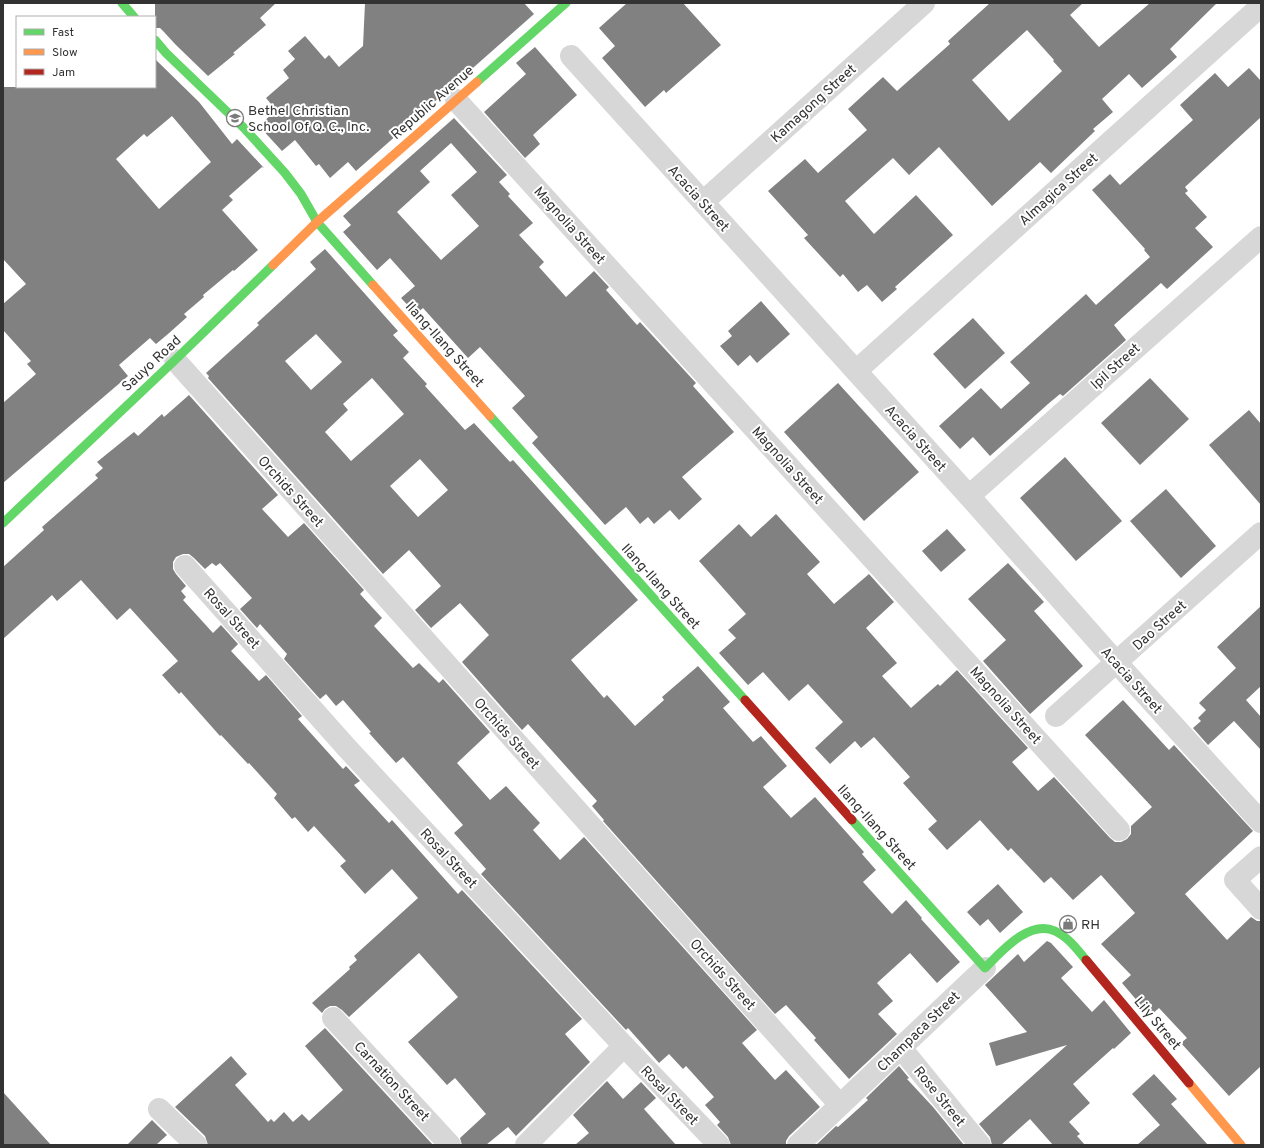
<svg xmlns="http://www.w3.org/2000/svg" width="1264" height="1148" viewBox="0 0 1264 1148" font-family="Overpass,sans-serif">
  <style>
    .building { fill: #818181; fill-rule: evenodd }
    .lines { fill: none; stroke-linecap: round; stroke-linejoin: round }
    .street { stroke: #d7d7d7; stroke-width: 22 }
    .fast { stroke: #63d668; stroke-width: 9 }
    .slow { stroke: #ff974d; stroke-width: 9 }
    .jam { stroke: #b3261e; stroke-width: 9 }
    .labels { text-anchor: middle; stroke-width: 4; stroke-linejoin: round; paint-order: stroke }
    .street-label { font-size: 14px; fill: #333; stroke: #fff }
    .poi-label { font-size: 14px; fill: #333; stroke: #fff; text-anchor: start }
  </style>
  <rect width="100%" height="100%" fill="#fff"/>
  <g class="building">
    <path d="M155,3H276L260,18L266,25L233,53L235,54L208,76L175,44L164,32L160,28H155Z"/>
    <path d="M365,3H524L534,14L356,171L348,162L330,178L319,164L316,166L295,140L282,151L259,126L276,110L266,98L289,78L283,70L295,59L288,51L305,36L325,59L329,55L339,67L363,46Z"/>
    <path d="M627,3H683L721,45L666,93L664,90L645,107L602,58L615,46L599,28Z"/>
    <path d="M990,3H1083L1070,15L1099,47L1150,3H1217L1170,49L1177,57L1142,88L1129,74L1102,99L1113,112L1093,129L1095,131L1051,173L1040,162L992,206L939,147L909,175L893,158L845,201L874,234L916,195L953,235L895,287L897,289L882,302L867,285L858,292L843,274L840,277L804,238L808,235L768,191L805,159L818,173L867,130L848,109L883,77L897,91L950,44L948,41ZM1027,30L1054,60L1053,61L1062,71L1009,121L972,80Z"/>
    <path d="M535,47L577,95L533,135L540,144L525,158L484,112L526,74L516,63Z"/>
    <path d="M155,59L199,102L232,144L237,139L264,168L262,167L229,196L233,200L222,210L258,250L234,271L233,270L203,295L204,297L184,314L187,317L168,334L156,344L150,338L119,365L128,376L3,483V403L36,374L27,364L31,361L3,330V304L26,284L3,259V87H155ZM172,116L211,162L159,209L116,159L144,134L147,137Z"/>
    <path d="M1249,68L1261,81V117L1185,187L1188,191L1185,193L1207,217L1195,228L1213,247L1167,289L1161,283L1114,325L1126,340L1063,396L1060,394L1048,404L990,456L973,437L960,449L939,426L981,388L1001,409L1030,383L1010,362L1086,294L1096,305L1150,257L1144,250L1145,249L1092,190L1110,174L1120,185L1193,120L1180,105L1215,73L1228,87Z"/>
    <path d="M454,118L507,175L499,182L510,194L508,196L533,223L519,235L544,262L539,267L566,297L594,271L609,287L606,290L637,325L640,322L696,383L693,386L734,432L682,477L702,499L679,520L670,510L654,524L648,517L640,524L626,507L605,525L532,443L538,437L512,408L525,396L480,347L468,358L423,308L416,314L401,298L415,286L390,258L377,270L343,232L351,225L343,216ZM451,143L477,172L451,195L479,226L441,260L397,212L430,182L420,171Z"/>
    <path d="M325,249L398,331L393,335L409,352L403,358L427,384L425,386L465,430L474,423L510,462L513,460L638,600L571,660L604,698L607,695L635,726L664,700L662,697L698,666L730,702L723,708L753,742L761,736L787,766L763,787L791,818L815,797L864,852L862,854L876,870L863,882L892,914L906,900L922,918L921,919L960,962L937,983L910,953L877,983L893,1001L878,1014L897,1034L849,1079L814,1040L816,1038L786,1005L775,1014L603,821L604,820L592,806L597,801L528,724L522,730L462,662L489,635L460,603L431,628L415,610L441,586L409,550L383,574L208,378L209,376L206,373L259,325L257,323L316,269L310,262ZM316,334L342,362L311,390L285,361ZM372,378L404,414L351,461L325,432L348,410L343,404ZM420,459L448,490L418,517L390,486Z"/>
    <path d="M761,301L790,334L757,363L750,355L738,366L720,346L732,336L728,331Z"/>
    <path d="M973,318L1005,353L965,389L933,354Z"/>
    <path d="M1150,378L1189,419L1140,465L1101,423Z"/>
    <path d="M838,383L919,472L864,521L784,432Z"/>
    <path d="M189,395L278,495L262,509L288,537L304,523L364,590L360,594L382,618L374,626L413,668L419,663L439,683L443,679L490,732L457,763L490,800L506,786L540,823L533,830L560,860L584,837L757,1030L742,1043L775,1080L786,1070L820,1107L789,1136L786,1141V1145H731L728,1137L717,1125L720,1122L705,1105L714,1097L686,1066L683,1069L669,1054L659,1063L628,1028L626,1030L481,874L486,869L454,833L463,825L403,757L396,763L369,733L371,732L343,700L336,706L326,694L320,699L284,659L287,654L260,624L257,628L240,609L252,598L220,563L216,566L212,563L205,569L194,558L189,554H183L176,557L173,562V569L176,574L186,586L181,591L186,597L183,600L213,633L221,625L238,644L231,651L259,681L266,675L302,716L298,719L343,769L346,766L360,781L354,785L389,823L392,820L458,894L462,890L582,1019L565,1034L590,1062L516,1136L508,1127L486,1145H462L460,1138L486,1114L455,1078L447,1085L408,1042L458,997L419,953L349,1017L342,1010L336,1006H330L325,1009L322,1013L312,1003L350,969L349,967L357,960L354,956L418,898L392,869L365,894L340,866L346,861L314,826L308,832L295,817L292,819L274,798L277,794L249,763L248,764L221,735L220,736L181,692L179,694L162,675L178,661L130,608L117,620L81,580L57,601L52,595L3,639V567L44,530L42,527L98,478L95,475L103,468L97,462L134,432L138,436L162,414L164,417Z"/>
    <path d="M1249,410L1261,424V505L1209,445Z"/>
    <path d="M1065,457L1122,521L1076,561L1020,498Z"/>
    <path d="M1166,489L1216,546L1181,578L1130,521Z"/>
    <path d="M776,514L820,562L807,574L834,604L869,574L894,602L866,628L897,663L882,676L911,708L938,684L940,686L957,670L1028,748L1012,762L1038,791L1054,777L1110,838L1115,842H1121L1127,839L1131,834V826L1152,807L1085,735L1123,700L1169,750L1174,745L1253,831L1185,894L1227,940L1251,917L1257,921H1261V1066L1229,1096L1181,1043L1187,1038L1159,1008L1150,1016L1122,983L1131,975L1101,944L1135,913L1101,875L1073,900L1051,877L1044,883L1011,848L1008,851L980,820L947,850L928,829L937,821L903,783L910,777L874,737L861,748L855,741L830,764L815,748L843,722L808,684L789,701L763,672L748,685L719,653L736,638L728,630L746,614L699,561L739,524L751,537Z"/>
    <path d="M947,529L966,550L941,572L922,551Z"/>
    <path d="M1008,563L1044,602L1034,611L1083,666L1030,714L983,661L1006,640L968,599Z"/>
    <path d="M1261,606V686L1246,700L1261,717V750L1234,721L1208,745L1193,728L1201,721L1198,718L1206,710L1199,703L1236,668L1217,647Z"/>
    <path d="M998,884L1023,912L1000,933L988,919L980,926L967,912Z"/>
    <path d="M1047,941L1051,943L1073,967L1061,978L1092,1012L1104,1000L1131,1033L1114,1049L1113,1048L1073,1084L1090,1103L1069,1122L1080,1134L1077,1136L1085,1145H1053L1030,1119L1001,1145H992L990,1137L979,1124L1067,1045L996,1066L989,1043L1027,1032L985,985L1018,954L1024,962Z"/>
    <path d="M325,1028L433,1145H208L205,1136L175,1107L231,1056L247,1074L235,1085L268,1122L271,1119L274,1122L284,1112L293,1122L302,1114L309,1121L343,1090L305,1046Z"/>
    <path d="M899,1066L909,1078L907,1079L933,1107L964,1145H816L836,1126L838,1127L868,1100L866,1098Z"/>
    <path d="M1154,1074L1177,1099L1171,1104L1208,1145H1137L1160,1125L1132,1094Z"/>
    <path d="M607,1081L623,1099L641,1082L656,1098L644,1109L676,1145H575L589,1133L573,1115Z"/>
    <path d="M3,1092L51,1145H3Z"/>
    <path d="M152,1120L167,1135L156,1145H127Z"/>
  </g>
  <g class="lines">
    <g class="street">
      <path d="M571,56L969,496L1117,663L1261,822"/>
      <path d="M456,100L1119,830"/>
      <path d="M703,202L924,3"/>
      <path d="M175,360L840,1105"/>
      <path d="M856,371L1261,6"/>
      <path d="M969,496L1261,237"/>
      <path d="M185,566L347,748L624,1046L719,1145"/>
      <path d="M1056,716L1261,533"/>
      <path d="M1261,857L1235,880L1261,909"/>
      <path d="M333,1018L450,1145"/>
      <path d="M901,1048L980,1145"/>
      <path d="M159,1109L196,1145"/>
      <path d="M526,1145L624,1046"/>
      <path d="M798,1145L985,968"/>
    </g>
    <g class="fast">
      <path d="M122,3L134,17"/>
      <path d="M155,40L166,53L244,128L285,173L301,194L317,222L373,285"/>
      <path d="M477,82L566,3"/>
      <path d="M490,416L745,700"/>
      <path d="M3,523L175,360L273,265"/>
      <path d="M852,820L985,968C1001,952 1029,919 1055,931C1068,937 1077,949 1086,960"/>
    </g>
    <g class="slow">
      <path d="M273,265L317,222L477,82"/>
      <path d="M373,285L490,416"/>
      <path d="M1189,1083L1241,1145"/>
    </g>
    <g class="jam">
      <path d="M745,700L852,820"/>
      <path d="M1086,960L1189,1083"/>
    </g>
  </g>
  <defs>
    <g id="school-ring" transform="scale(0.9)"><circle r="9.5" fill="#fff" stroke="#7a7a7a" stroke-width="1.5"/><path d="M0-5L7-2L0 1L-7-2ZM-4 1L0 2.5L4 1V4Q0 6-4 4Z" fill="#7a7a7a"/></g>
    <g id="shop-ring" transform="scale(0.9)"><circle r="9.5" fill="#fff" stroke="#7a7a7a" stroke-width="1.5"/><path d="M-5-2.5h2.3a2.7 3.5 0 0 1 5.4 0H5L5.5 6h-11ZM-1.5-2.5h3a1.5 2.3 0 0 0-3 0Z" fill="#7a7a7a"/></g>
  </defs>
  <g fill-rule="evenodd">
    <use href="#school-ring" x="235" y="118"/>
    <use href="#shop-ring" x="1068" y="924"/>
  </g>
  <g class="labels">
    <g class="street-label">
      <text transform="translate(432 102) rotate(-41)" y="5">Republic Avenue</text>
      <text transform="translate(813 103) rotate(-42)" y="5">Kamagong Street</text>
      <text transform="translate(1058 189) rotate(-42)" y="5">Almagica Street</text>
      <text transform="translate(699 198) rotate(48)" y="5">Acacia Street</text>
      <text transform="translate(570 225) rotate(48)" y="5">Magnolia Street</text>
      <text transform="translate(445 344) rotate(48)" y="5">Ilang-Ilang Street</text>
      <text transform="translate(151 363) rotate(-43)" y="5">Sauyo Road</text>
      <text transform="translate(1115 366) rotate(-42)" y="5">Ipil Street</text>
      <text transform="translate(916 438) rotate(48)" y="5">Acacia Street</text>
      <text transform="translate(788 465) rotate(48)" y="5">Magnolia Street</text>
      <text transform="translate(291 491) rotate(48)" y="5">Orchids Street</text>
      <text transform="translate(661 586) rotate(48)" y="5">Ilang-Ilang Street</text>
      <text transform="translate(232 618) rotate(48)" y="5">Rosal Street</text>
      <text transform="translate(1159 625) rotate(-42)" y="5">Dao Street</text>
      <text transform="translate(1132 680) rotate(48)" y="5">Acacia Street</text>
      <text transform="translate(1006 705) rotate(48)" y="5">Magnolia Street</text>
      <text transform="translate(507 733) rotate(48)" y="5">Orchids Street</text>
      <text transform="translate(877 827) rotate(48)" y="5">Ilang-Ilang Street</text>
      <text transform="translate(449 858) rotate(47)" y="5">Rosal Street</text>
      <text transform="translate(723 974) rotate(48)" y="5">Orchids Street</text>
      <text transform="translate(1158 1023) rotate(50)" y="5">Lily Street</text>
      <text transform="translate(918 1031) rotate(-44)" y="5">Champaca Street</text>
      <text transform="translate(392 1081) rotate(47)" y="5">Carnation Street</text>
      <text transform="translate(670 1095) rotate(46)" y="5">Rosal Street</text>
      <text transform="translate(940 1096) rotate(51)" y="5">Rose Street</text>
    </g>
    <g class="poi-label">
      <text x="248" y="115">Bethel Christian<tspan x="248" dy="16">School Of Q. C., Inc.</tspan></text>
      <text x="1081" y="929">RH</text>
    </g>
  </g>
  <rect width="1264" height="1148" fill="none" stroke="#333333" stroke-width="8"/>
  <rect x="16" y="16" width="140" height="72" fill="#ffffff" stroke="#adadad"/>
  <rect x="24" y="29" width="20" height="6" fill="#63d668" stroke="#adadad"/>
  <text x="52" y="36" font-size="12" fill="#333333">Fast</text>
  <rect x="24" y="49" width="20" height="6" fill="#ff974d" stroke="#adadad"/>
  <text x="52" y="56" font-size="12" fill="#333333">Slow</text>
  <rect x="24" y="69" width="20" height="6" fill="#b3261e" stroke="#adadad"/>
  <text x="52" y="76" font-size="12" fill="#333333">Jam</text>
</svg>
